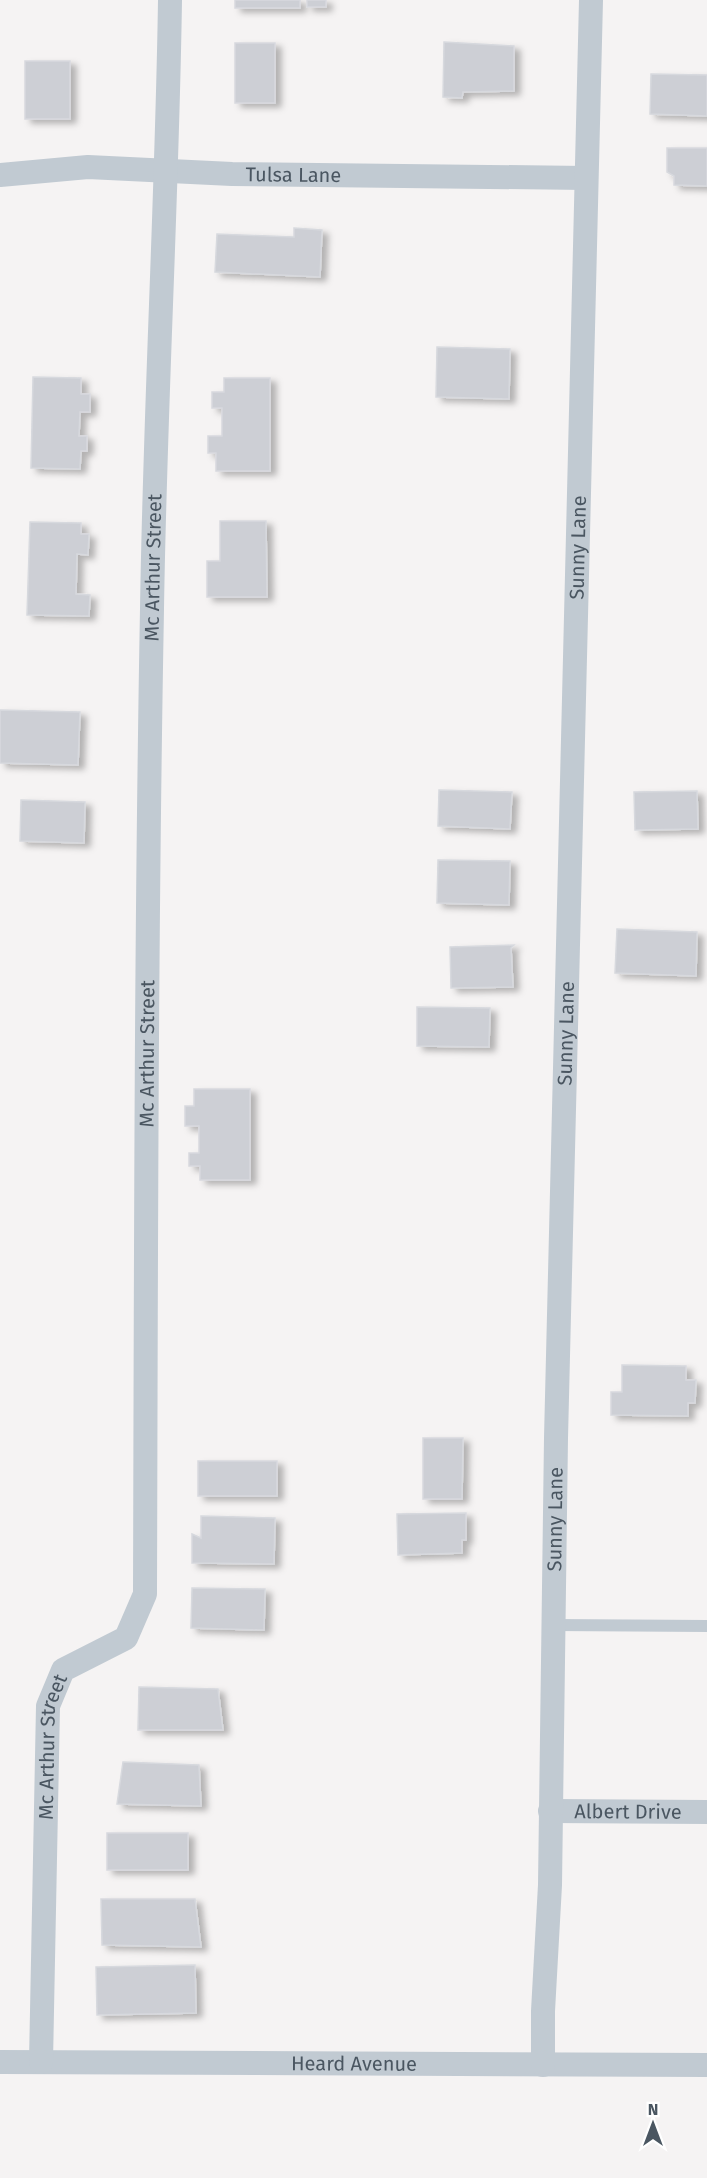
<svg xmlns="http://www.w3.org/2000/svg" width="707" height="2178" viewBox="0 0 707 2178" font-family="'Fira Sans',sans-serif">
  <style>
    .building { fill: #cdcfd5; stroke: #d7d9de; stroke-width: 1.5; filter: url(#shadow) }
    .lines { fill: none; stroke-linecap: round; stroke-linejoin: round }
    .service { stroke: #c1cad2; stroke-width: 12 }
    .minor { stroke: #c1cad2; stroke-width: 24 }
    .labels { text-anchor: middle; stroke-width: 4.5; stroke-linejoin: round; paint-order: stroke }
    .street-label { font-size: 20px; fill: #4a5661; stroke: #fff }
  </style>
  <defs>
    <filter id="shadow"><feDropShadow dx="6" dy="4" stdDeviation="3" flood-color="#0004"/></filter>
  </defs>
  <rect width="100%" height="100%" fill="#f5f3f3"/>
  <g class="building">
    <rect x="235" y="0" width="65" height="8"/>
    <rect x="307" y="0" width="19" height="7"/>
    <path d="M444,42L514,46V91L463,92L462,98L443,97Z"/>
    <rect x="235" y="43" width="40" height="60"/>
    <rect x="25" y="61" width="45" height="58"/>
    <path d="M651,74L707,75V116L650,114Z"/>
    <path d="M667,148H707V186L674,185V176L667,172Z"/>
    <path d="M294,228L322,230L320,277L215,272L217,234L294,237Z"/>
    <path d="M437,347L510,349L509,399L436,397Z"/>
    <path d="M33,377L81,378V394H90V412H80L79,436H87V451H81L80,469L31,468Z"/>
    <path d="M224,378H270V471H216V453H208V436H222V408H212V392H224Z"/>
    <path d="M220,521H266L267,597H207V561H220Z"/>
    <path d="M30,522L81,523V534H89L88,555L77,554L76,594L90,595L89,616L27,615Z"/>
    <path d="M0,710L80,712L78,765L0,763Z"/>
    <path d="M439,790L512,792L510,829L438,826Z"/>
    <path d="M697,791L698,829L635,830L634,792Z"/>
    <path d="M21,800L85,802L84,843L20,841Z"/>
    <path d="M438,860L510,861L509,905L437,903Z"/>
    <path d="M617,929L697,932L696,976L615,973Z"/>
    <path d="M514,945L511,948L513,987L451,988L450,947Z"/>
    <path d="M417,1007L490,1008L489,1047L417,1046Z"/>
    <path d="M194,1089H250V1180H200V1166H189V1153H199V1126H185V1106H194Z"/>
    <path d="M622,1365L686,1366V1380H696L695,1403H688V1416L611,1415V1392H622Z"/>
    <path d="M423,1438H463L462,1499H423Z"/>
    <rect x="198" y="1461" width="79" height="35"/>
    <path d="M466,1513V1540H462V1553L398,1555L397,1514Z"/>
    <path d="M201,1516L275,1518L274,1564L192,1563V1534L201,1538Z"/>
    <path d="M192,1588L265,1589L264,1630L191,1628Z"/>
    <path d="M139,1687L218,1689L223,1730H138Z"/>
    <path d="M123,1762L199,1765L201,1806L117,1804Z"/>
    <rect x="107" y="1833" width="81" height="37"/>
    <path d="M101,1899H195L201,1947L102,1945Z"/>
    <path d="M195,1965L196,2013L97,2015L96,1967Z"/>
  </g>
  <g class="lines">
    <path class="service" d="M553,1625L707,1626"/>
    <g class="minor">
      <path id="s1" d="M0,175L88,167L232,174L586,178"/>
      <path id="s2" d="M550,1811L707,1812"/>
      <path id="s3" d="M0,2062L707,2065"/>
      <path id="s4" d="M41,2062L48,1706L63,1670L126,1638L145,1594C146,1266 146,937 152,609C155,406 167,203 170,0"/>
      <path id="s5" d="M543,2065V2011L550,1885L556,1438L591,0"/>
    </g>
  </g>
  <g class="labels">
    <g class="street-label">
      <text dy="7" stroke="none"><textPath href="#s1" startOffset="294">Tulsa Lane</textPath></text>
      <text dy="7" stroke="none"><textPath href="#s5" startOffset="1518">Sunny Lane</textPath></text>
      <text dy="7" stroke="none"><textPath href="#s4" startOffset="1540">Mc Arthur Street</textPath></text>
      <text dy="7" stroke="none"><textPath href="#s5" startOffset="1032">Sunny Lane</textPath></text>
      <text dy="7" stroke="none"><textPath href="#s4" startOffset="1054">Mc Arthur Street</textPath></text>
      <text dy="7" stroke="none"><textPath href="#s5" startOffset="546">Sunny Lane</textPath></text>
      <text dy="7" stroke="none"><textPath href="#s4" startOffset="316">Mc Arthur Street</textPath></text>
      <text dy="7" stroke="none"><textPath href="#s2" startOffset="78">Albert Drive</textPath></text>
      <text dy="7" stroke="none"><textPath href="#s3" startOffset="354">Heard Avenue</textPath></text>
    </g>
  </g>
  <g transform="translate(653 2124)" stroke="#ffffff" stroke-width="4.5" paint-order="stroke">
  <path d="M0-4.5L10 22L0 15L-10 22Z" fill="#4a5661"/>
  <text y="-9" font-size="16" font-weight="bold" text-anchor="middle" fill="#4a5661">N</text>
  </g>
</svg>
